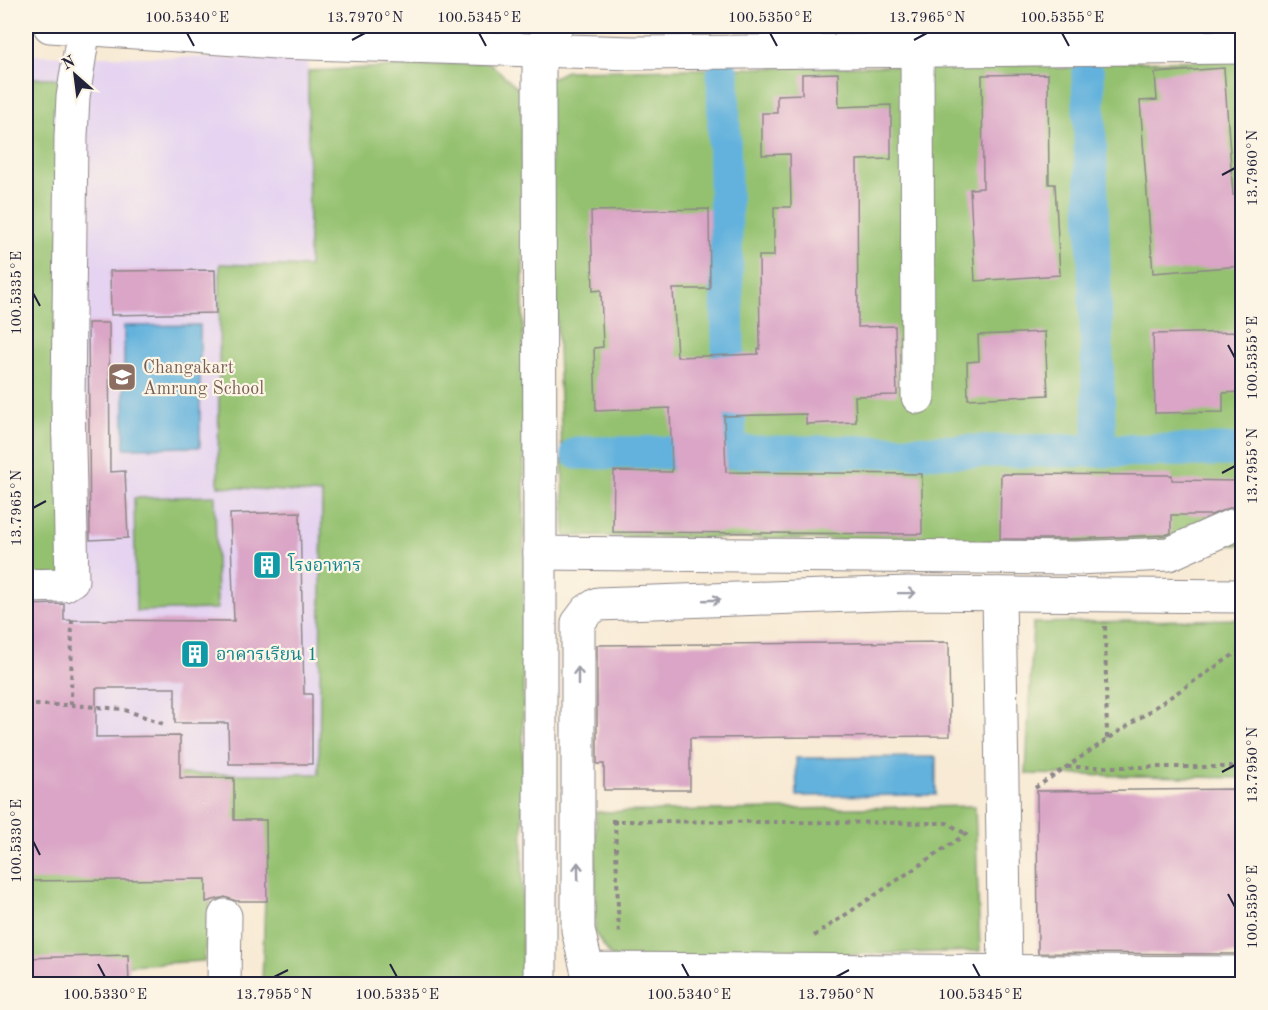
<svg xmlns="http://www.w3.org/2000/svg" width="1268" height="1010" viewBox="0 0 1268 1010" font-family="'Old Standard TT','Noto Serif Thai',serif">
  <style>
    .built { fill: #e5d3f1 }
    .green { fill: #94c170; stroke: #5b7256; stroke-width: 1.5 }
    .water { fill: #63b2dd; stroke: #426a8c; stroke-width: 1.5 }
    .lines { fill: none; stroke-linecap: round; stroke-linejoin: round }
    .canal { stroke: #63b2dd; stroke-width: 33 }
    .building { fill: #daa5c6 }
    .minor-casing { stroke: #8d8688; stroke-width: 35 }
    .path { stroke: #8d8688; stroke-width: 4; stroke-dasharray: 4.5 4.5; stroke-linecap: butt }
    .minor { stroke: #fff; stroke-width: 33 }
    .oneway { stroke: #9c9ca7 }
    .ticks { fill: none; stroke: #22223b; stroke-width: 2 }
    .labels { text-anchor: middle; stroke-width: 4.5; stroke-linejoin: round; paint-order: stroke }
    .education-label { font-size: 18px; fill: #785e54; stroke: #fcf5e5; text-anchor: start }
    .culture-label { font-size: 18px; fill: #0d838f; stroke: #fcf5e5; text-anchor: start }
    .neatline { fill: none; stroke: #22223b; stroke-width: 2 }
    .ticks-label { font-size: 15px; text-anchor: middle; fill: #22223b }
  </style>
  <rect width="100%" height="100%" fill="#fcf5e5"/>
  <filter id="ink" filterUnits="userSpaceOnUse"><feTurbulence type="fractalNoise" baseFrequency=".0167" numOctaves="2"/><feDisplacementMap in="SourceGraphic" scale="12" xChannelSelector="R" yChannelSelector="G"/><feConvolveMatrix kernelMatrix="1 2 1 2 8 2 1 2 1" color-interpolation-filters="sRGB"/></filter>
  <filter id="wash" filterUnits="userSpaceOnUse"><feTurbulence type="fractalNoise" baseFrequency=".008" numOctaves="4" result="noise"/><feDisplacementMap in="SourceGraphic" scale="24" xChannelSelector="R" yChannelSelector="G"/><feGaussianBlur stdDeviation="1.35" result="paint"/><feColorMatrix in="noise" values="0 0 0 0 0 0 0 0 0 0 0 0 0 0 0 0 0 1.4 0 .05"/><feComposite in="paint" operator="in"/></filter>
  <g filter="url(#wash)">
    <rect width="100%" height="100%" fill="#f8ead4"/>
    <path class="built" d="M26,55L308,59L309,267L220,265L218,486L322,493L320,774H26Z"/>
    <g class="green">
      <path d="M1042,26H1242V27L1042,29Z"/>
      <path d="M1242,60V545L565,536L548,80L566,71Z"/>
      <path d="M489,62L522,92L524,488L522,984H262L266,872L216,851L204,961L107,966L85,984H26V774H319L322,494L218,486L220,264L309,267L308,71Z"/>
      <path d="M26,78H55L65,85V575H26Z"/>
      <path d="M215,496L217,609L136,611L134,498Z"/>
      <path d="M1242,619V778L1026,774L1033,623Z"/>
      <path d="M975,806L980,951L614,961L595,933L596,812Z"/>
    </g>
    <g class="water">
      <path d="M200,325V447L124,448V326Z"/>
      <path d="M936,757V795L797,796L796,758Z"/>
    </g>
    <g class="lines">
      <g class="canal">
        <path d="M723,74L730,452"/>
        <path d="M1088,74L1100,451"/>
        <path d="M577,453L1242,450"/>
      </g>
    </g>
    <g id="blocks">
      <g class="building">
        <path d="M1224,68L1233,195H1238L1242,266L1153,273L1140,101L1157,100L1155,73Z"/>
        <path d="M838,73L839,107L891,105V159L857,160L858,327L895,326L897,395L855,396L856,422L806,424V414L724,416L726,472L922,474V534L613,532L614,471L672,472L670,408L596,411L594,348L603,347L601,290L593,291L591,211L709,209L710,289H673L677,357L758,354V349H760L759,256H774V207H791L790,154L762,155V113H777V95L802,94V74Z"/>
        <path d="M1048,74L1049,184H1055L1060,275L975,281L970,189L983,188L982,75Z"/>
        <path d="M215,270L216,313L111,315L110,271Z"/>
        <path d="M88,323H109L110,472L125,471L128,538L90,540Z"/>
        <path d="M1045,332L1048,395L968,399L967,362L979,361L978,335Z"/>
        <path d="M1238,332L1240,392L1223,393V412L1155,413L1153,334Z"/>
        <path d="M1001,474L1172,475V480L1242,481V511L1232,507L1211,515H1171V533L1165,535L1076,539H1000Z"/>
        <path d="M300,512L304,694H312V764H229L228,723H175V688H96V737L180,736V778H234V820H266L267,901H236L225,897L206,902V879L26,881V605L64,604V620L234,621L230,514Z"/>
        <path d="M949,642L950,736L690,738V790H604V764H597V645Z"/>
        <path d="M1242,789V954L1038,953L1037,791Z"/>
        <path d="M128,955L129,984H26V958Z"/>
      </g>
    </g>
  </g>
  <g filter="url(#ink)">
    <use href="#blocks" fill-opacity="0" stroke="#8d8688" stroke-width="1.5"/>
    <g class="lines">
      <g class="minor-casing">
        <g id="minor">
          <path d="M50,26L276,42L633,53L1242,47"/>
          <path d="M556,26L539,50L540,553L1076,558L1169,554L1231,526"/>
          <path d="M917,50L918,397"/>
          <path d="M26,586L64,585L72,580L68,401L71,136L73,97L84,28"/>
          <path d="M999,594L1005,972"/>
          <path d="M1242,596L908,593L598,604L587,611L578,623V930L587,969L1242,973"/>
          <path d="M224,984L225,916"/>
          <path d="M540,984V553"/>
        </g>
      </g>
      <g class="path">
        <path d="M1105,626L1107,739"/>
        <path d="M26,705H71L72,617"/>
        <path d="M71,705L122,709L167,725"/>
        <path d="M1067,767H1242"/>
        <path d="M1035,788L1242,649"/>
        <path d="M615,820L619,936"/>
        <path d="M611,821L947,823L966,834"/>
        <path d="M814,936L969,832"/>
      </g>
      <use href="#minor" class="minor"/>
    </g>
    <defs><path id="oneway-shaft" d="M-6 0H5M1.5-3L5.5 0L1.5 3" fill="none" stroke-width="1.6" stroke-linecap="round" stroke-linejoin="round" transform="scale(1.5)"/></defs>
    <g class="oneway">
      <use href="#oneway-shaft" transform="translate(907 593) rotate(-1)"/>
      <use href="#oneway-shaft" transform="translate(712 600) rotate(-2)"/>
      <use href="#oneway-shaft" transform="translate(578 676) rotate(-90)"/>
      <use href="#oneway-shaft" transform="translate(578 871) rotate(-91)"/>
    </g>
  </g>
  <path class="ticks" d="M187,33L194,46M479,33L486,46M770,33L777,46M1062,33L1069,46M352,40L365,33M914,40L927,33M1222,175L1235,168M33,293L40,306M1228,345L1235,358M1222,473L1235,466M33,508L46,501M1222,772L1235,765M33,841L40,855M1228,894L1235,907M98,964L105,977M390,964L397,977M682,964L689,977M973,964L980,977M274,977L288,970M836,977L849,970"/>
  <defs>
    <g id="school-square" transform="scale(1.5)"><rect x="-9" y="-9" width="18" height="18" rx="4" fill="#8d6e63" stroke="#fcf5e5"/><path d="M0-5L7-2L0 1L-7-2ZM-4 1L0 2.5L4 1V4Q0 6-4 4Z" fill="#fff"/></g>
    <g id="building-square" transform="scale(1.5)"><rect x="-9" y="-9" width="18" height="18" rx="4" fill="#0f9aa8" stroke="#fcf5e5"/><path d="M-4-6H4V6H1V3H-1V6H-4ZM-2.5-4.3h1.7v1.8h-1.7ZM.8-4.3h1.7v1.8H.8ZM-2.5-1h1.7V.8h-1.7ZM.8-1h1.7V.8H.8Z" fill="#fff"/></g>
  </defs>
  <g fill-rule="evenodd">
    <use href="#school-square" x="122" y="377"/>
    <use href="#building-square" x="267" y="565"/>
    <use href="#building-square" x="195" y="654"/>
  </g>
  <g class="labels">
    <g class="education-label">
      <text x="143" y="373">Changakart<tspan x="143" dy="21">Amrung School</tspan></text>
    </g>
    <g class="culture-label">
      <text x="288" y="571">โรงอาหาร</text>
      <text x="216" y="660">อาคารเรียน 1</text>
    </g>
  </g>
  <rect width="1268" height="1010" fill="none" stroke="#fcf5e5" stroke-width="66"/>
  <g transform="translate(75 75) rotate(332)" stroke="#fcf5e5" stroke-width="4.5" paint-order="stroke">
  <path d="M0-4.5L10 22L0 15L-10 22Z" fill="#22223b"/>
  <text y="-9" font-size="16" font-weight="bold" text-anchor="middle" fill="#22223b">N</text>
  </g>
  <rect x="33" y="33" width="1202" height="944" class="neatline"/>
  <g class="ticks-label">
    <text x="187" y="22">100.5340°E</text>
    <text x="365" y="22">13.7970°N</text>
    <text x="479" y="22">100.5345°E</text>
    <text x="770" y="22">100.5350°E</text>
    <text x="927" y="22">13.7965°N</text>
    <text x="1062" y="22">100.5355°E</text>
    <text transform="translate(1252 168) rotate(-90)" y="5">13.7960°N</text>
    <text transform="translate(16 293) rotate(-90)" y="5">100.5335°E</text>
    <text transform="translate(1252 358) rotate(-90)" y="5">100.5355°E</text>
    <text transform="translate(1252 466) rotate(-90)" y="5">13.7955°N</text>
    <text transform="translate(16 508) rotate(-90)" y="5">13.7965°N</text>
    <text transform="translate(1252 765) rotate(-90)" y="5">13.7950°N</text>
    <text transform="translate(16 841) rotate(-90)" y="5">100.5330°E</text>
    <text transform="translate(1252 907) rotate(-90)" y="5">100.5350°E</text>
    <text x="105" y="999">100.5330°E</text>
    <text x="274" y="999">13.7955°N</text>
    <text x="397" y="999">100.5335°E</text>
    <text x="689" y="999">100.5340°E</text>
    <text x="836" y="999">13.7950°N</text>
    <text x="980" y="999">100.5345°E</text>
  </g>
</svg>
